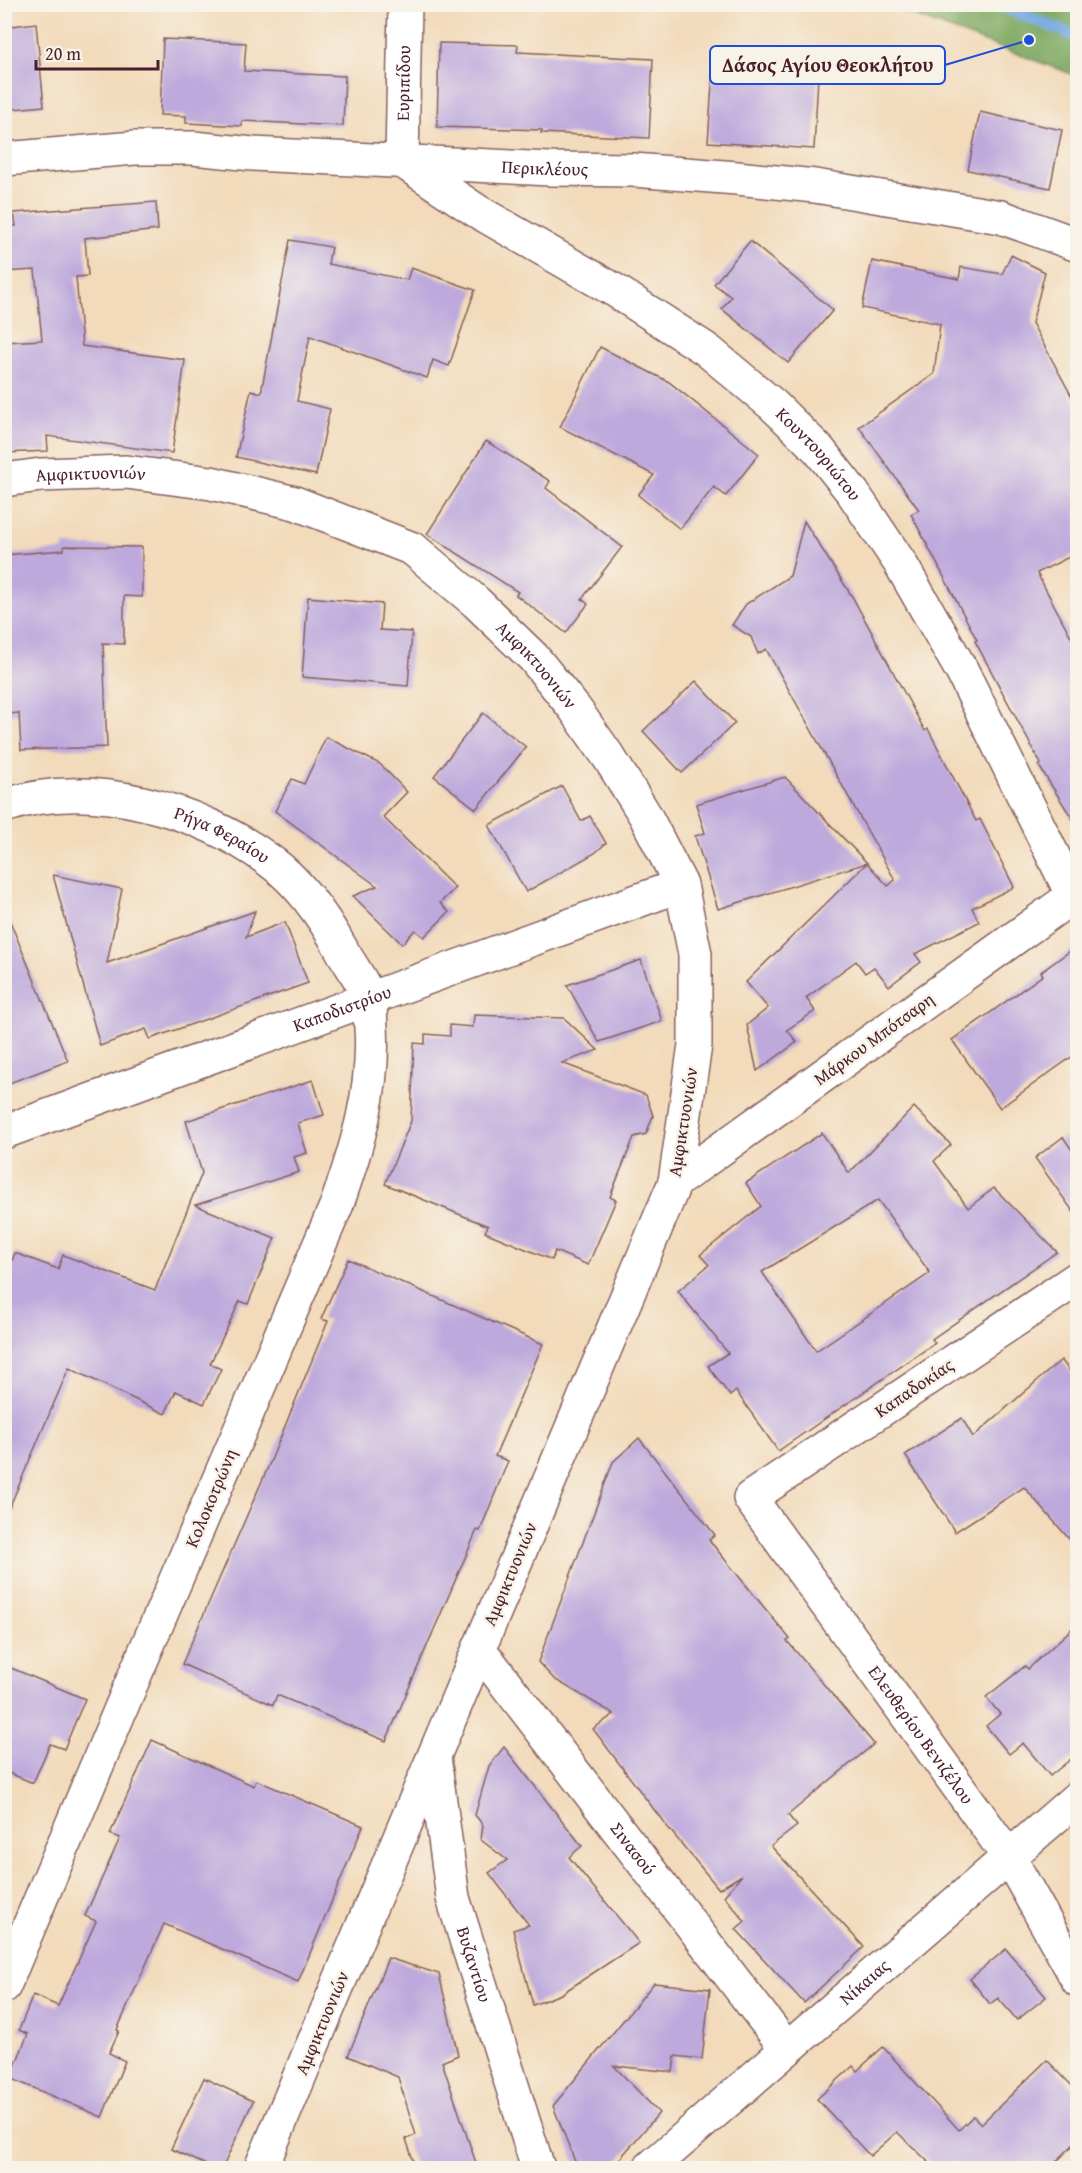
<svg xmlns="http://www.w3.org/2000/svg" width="1082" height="2173" viewBox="0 0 1082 2173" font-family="'Gentium Book Plus',serif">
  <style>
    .forest { fill: #7da860; stroke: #646446; stroke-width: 1.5 }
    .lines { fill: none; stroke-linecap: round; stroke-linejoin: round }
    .stream { stroke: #74a7e0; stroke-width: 12 }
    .building { fill: #bda9dc; fill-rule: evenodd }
    .minor-casing { stroke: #85605d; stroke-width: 36 }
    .minor { stroke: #fff; stroke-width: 33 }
    .labels { text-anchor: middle; stroke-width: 5; stroke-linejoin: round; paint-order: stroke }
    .street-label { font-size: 18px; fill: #4a1f2b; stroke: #f7f3e8 }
    .leader { fill: none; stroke: #1d4ed8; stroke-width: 2 }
    .callout-dot { fill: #1d4ed8; stroke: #f7f3e8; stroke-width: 2 }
    .callout { fill: #f7f3e8; stroke: #1d4ed8; stroke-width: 2 }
    .callout-label { font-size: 20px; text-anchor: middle; font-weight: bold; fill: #4a1f2b }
  </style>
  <rect width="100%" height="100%" fill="#f7f3e8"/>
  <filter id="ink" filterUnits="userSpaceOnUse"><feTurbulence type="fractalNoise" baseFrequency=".0167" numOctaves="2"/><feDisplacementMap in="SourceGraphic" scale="12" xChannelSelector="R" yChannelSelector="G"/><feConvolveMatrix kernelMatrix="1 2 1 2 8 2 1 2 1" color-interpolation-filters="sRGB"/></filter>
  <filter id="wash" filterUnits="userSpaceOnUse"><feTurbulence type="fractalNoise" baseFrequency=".008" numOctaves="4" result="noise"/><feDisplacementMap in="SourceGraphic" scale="24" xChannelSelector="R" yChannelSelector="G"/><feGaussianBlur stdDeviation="1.35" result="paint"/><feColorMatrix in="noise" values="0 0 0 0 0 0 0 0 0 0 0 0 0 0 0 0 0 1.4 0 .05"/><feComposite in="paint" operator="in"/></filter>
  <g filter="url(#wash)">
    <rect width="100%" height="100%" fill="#f2daba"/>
    <path class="forest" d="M885,5H1077V76Z"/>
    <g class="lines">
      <path class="stream" d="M996,4L1078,37"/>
    </g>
    <g id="blocks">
      <g class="building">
        <path d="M36,23L44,106L4,110V27Z"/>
        <path d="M163,39L246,43L244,71L345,76L343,126L242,121V126L186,123V116L160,115Z"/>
        <path d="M439,43L518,45L517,52L653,59L649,138L541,133L542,130L437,127Z"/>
        <path d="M713,70L818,77L814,149L708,142Z"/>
        <path d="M980,112L1062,130L1050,188L968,170Z"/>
        <path d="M156,202L158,230L85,238L88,276L76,277L82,346L185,360L172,453L47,436L48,451L4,453V342L42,340L35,270L4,272V226H16L14,213Z"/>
        <path d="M290,240L331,247L328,264L407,280L411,268L475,290L449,366L433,360L427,378L310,336L297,401L330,409L316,475L236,457L251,390L261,393Z"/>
        <path d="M750,241L833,310L788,363L722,309L731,297L714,284Z"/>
        <path d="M1011,255L1045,272L1032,323L1077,406V553L1037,573L1077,648V826L1039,766L1041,764L975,641L977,640L911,514L919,510L859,427L934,374L940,324L862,308L872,261L959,279L961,267L1002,274Z"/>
        <path d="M600,347L669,382L759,454L726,496L714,487L680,529L638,495L654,475L560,427Z"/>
        <path d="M486,441L550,481L546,488L622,547L582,599L588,604L566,633L516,595L518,592L427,534Z"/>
        <path d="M804,521L853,598L925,731L928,729L976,821L980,819L1014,887L972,908L979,922L915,954L921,962L889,986L874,967L865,973L856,961L806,998L815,1011L787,1030L797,1042L757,1071L747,1025L768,1008L746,982L867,863L888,886L895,880L766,649L758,654L751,637L732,625L746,604L790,576Z"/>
        <path d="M64,546L142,547V597L124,596V644L103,643L107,747L21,750L19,713L8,714L6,635H4V555L64,550Z"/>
        <path d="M308,597L382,604L380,630L412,632L408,686L302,677Z"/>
        <path d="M696,681L735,723L682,773L643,731Z"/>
        <path d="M483,713L526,747L476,809L434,776Z"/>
        <path d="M326,737L380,764L407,792L383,817L455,888L440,903L449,912L424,937L415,930L402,944L353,896L377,886L275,811L292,779L304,784Z"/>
        <path d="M785,777L867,863L718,909L695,836L705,833L696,804Z"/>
        <path d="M562,786L581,821L590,816L606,843L595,853L526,892L489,825Z"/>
        <path d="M53,875L122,889L107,963L255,911L246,937L285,922L308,983L150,1039L146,1029L100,1046Z"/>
        <path d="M4,907L68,1061L4,1085Z"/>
        <path d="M1077,946V1053L1000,1108L952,1040L1043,975L1041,972Z"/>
        <path d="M641,960L662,1021L599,1042L567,985Z"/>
        <path d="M474,1015L564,1018L598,1050L562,1063L646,1095L653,1116L646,1134L634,1137L610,1197L616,1200L588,1265L555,1251L552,1260L485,1232L488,1226L385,1184L411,1121L414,1043L425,1044V1034L450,1036V1025L473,1027Z"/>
        <path d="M313,1080L324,1115L298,1123L307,1153L294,1157L299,1172L195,1205L275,1238L248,1304L240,1301L210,1364L221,1369L204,1404L176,1391L165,1414L69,1368L4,1520V1281L15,1253L58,1269L63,1255L155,1290L202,1173L186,1121Z"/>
        <path d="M914,1107L951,1145L934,1161L968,1208L994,1188L1057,1252L932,1339L935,1343L778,1451L736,1391L730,1396L708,1366L728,1353L678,1291L709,1265L700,1255L761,1206L746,1183L822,1133L849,1173ZM878,1200L930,1273L816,1351L762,1272Z"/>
        <path d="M1063,1137L1077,1157V1217L1035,1158Z"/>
        <path d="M348,1259L543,1344L495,1456L508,1461L480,1531L477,1530L386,1741L277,1695L273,1705L182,1664L272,1458L328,1321L321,1319Z"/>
        <path d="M1061,1360L1077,1379V1548L1024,1487L955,1532L905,1455L962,1418L973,1437Z"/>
        <path d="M639,1438L715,1535L709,1540L790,1639L787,1641L874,1744L788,1815L797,1826L771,1846L864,1947L804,2003L736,1929L745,1921L724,1896L742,1875L719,1889L665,1824L593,1729L614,1714L554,1679L538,1662L613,1462Z"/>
        <path d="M1077,1624V1754L1050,1776L1023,1743L1009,1754L986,1726L1000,1714L986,1697L1025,1666L1028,1669Z"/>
        <path d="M4,1665L85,1699L64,1749L50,1744L33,1783L4,1771Z"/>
        <path d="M152,1740L254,1786L256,1780L363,1826L298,1982L164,1924L117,2030L119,2031L109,2053L125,2061L102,2117L10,2078L28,2034L19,2030L33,1995L58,2006L96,1921L85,1916L120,1838L110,1834Z"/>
        <path d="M504,1747L582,1846L569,1857L639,1943L561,1994L533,2005L513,1930L529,1925L489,1873L507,1860L481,1840L483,1825L475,1815L489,1766Z"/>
        <path d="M1006,1949L1046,1997L1017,2020L998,1998L990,2004L970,1979Z"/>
        <path d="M388,1958L439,1974L458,2055L442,2062L478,2169H416L406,2139L416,2135L398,2077L348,2056Z"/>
        <path d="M654,1983L710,1989L702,2059L675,2056L673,2072L614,2066L659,2113L611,2169H578L553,2106Z"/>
        <path d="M883,2047L959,2130L973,2116L981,2124L1047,2060L1077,2091V2141L1049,2169H936L897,2132L870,2156L817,2099L853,2066L857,2071Z"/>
        <path d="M204,2078L253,2101L222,2169H215L171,2149Z"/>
      </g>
    </g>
  </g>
  <g filter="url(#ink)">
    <use href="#blocks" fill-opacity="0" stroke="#85605d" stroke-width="1.5"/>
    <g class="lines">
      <g class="minor-casing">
        <g id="minor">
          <path id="s1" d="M4,159L135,148H193L253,154L550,169L633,170L737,178L815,186L1001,217L1078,245"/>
          <path id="s2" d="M402,161L477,211L616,291L707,350L773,405L819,450L853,493L900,563L962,671L1073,896L675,1182"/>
          <path id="s3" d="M402,161L405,4"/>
          <path id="s4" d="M4,480L41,475L126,472L211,483L295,503L413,549L476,602L533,657L575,709L610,759L645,815L681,885L695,954V1045L675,1182L261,2168"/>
          <path id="s5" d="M4,806C90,777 200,809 270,861C302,884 325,919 343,952C351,966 366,986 369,1000C371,1009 370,1019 371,1027C375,1089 357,1147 337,1204L135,1675L4,1986"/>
          <path id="s6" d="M4,1132L681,885"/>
          <path id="s7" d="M1078,1278L750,1498L1009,1857L1078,1980"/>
          <path id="s8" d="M479,1649L787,2049"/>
          <path id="s9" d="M434,1757L453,1898L538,2168"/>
          <path id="s10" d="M650,2168L1078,1797"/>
        </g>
      </g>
      <use href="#minor" class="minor"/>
    </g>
  </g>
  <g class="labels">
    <g class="street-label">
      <text dy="6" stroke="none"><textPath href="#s3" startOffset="78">Ευριπίδου</textPath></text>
      <text dy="6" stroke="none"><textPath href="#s1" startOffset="542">Περικλέους</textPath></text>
      <text dy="6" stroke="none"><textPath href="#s2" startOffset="512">Κουντουριώτου</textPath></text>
      <text dy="6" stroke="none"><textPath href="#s4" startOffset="87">Αμφικτυονιών</textPath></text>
      <text dy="6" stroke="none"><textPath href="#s4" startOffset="591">Αμφικτυονιών</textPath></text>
      <text dy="6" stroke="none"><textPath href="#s5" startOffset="226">Ρήγα Φεραίου</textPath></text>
      <text dy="6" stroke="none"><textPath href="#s6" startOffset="360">Καποδιστρίου</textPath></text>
      <text transform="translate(874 1039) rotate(-36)" y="6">Μάρκου Μπότσαρη</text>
      <text transform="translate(683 1122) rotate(-81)" y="6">Αμφικτυονιών</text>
      <text transform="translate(914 1388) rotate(-34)" y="6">Καπαδοκίας</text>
      <text transform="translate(211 1498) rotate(-67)" y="6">Κολοκοτρώνη</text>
      <text transform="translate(510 1574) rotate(-67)" y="6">Αμφικτυονιών</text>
      <text dy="6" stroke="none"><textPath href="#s7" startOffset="687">Ελευθερίου Βενιζέλου</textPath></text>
      <text dy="6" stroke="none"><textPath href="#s8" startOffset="252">Σινασού</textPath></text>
      <text dy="6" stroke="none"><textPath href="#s9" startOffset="212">Βυζαντίου</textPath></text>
      <text dy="6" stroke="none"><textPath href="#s10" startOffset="284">Νίκαιας</textPath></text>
      <text transform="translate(322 2023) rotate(-67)" y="6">Αμφικτυονιών</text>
    </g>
  </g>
  <path class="leader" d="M1029 40L945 65"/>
  <circle class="callout-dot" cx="1029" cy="40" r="6"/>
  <rect class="callout" x="710" y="46" width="235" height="38" rx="6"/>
  <g class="callout-label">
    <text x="828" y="72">Δάσος Αγίου Θεοκλήτου</text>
  </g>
  <rect width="1082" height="2173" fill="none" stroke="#f7f3e8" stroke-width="24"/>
  <path d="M36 60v9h122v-9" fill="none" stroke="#4a1f2b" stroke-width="3"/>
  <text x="45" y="60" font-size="18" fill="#4a1f2b" stroke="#f7f3e8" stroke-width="4.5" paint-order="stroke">20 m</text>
</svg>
